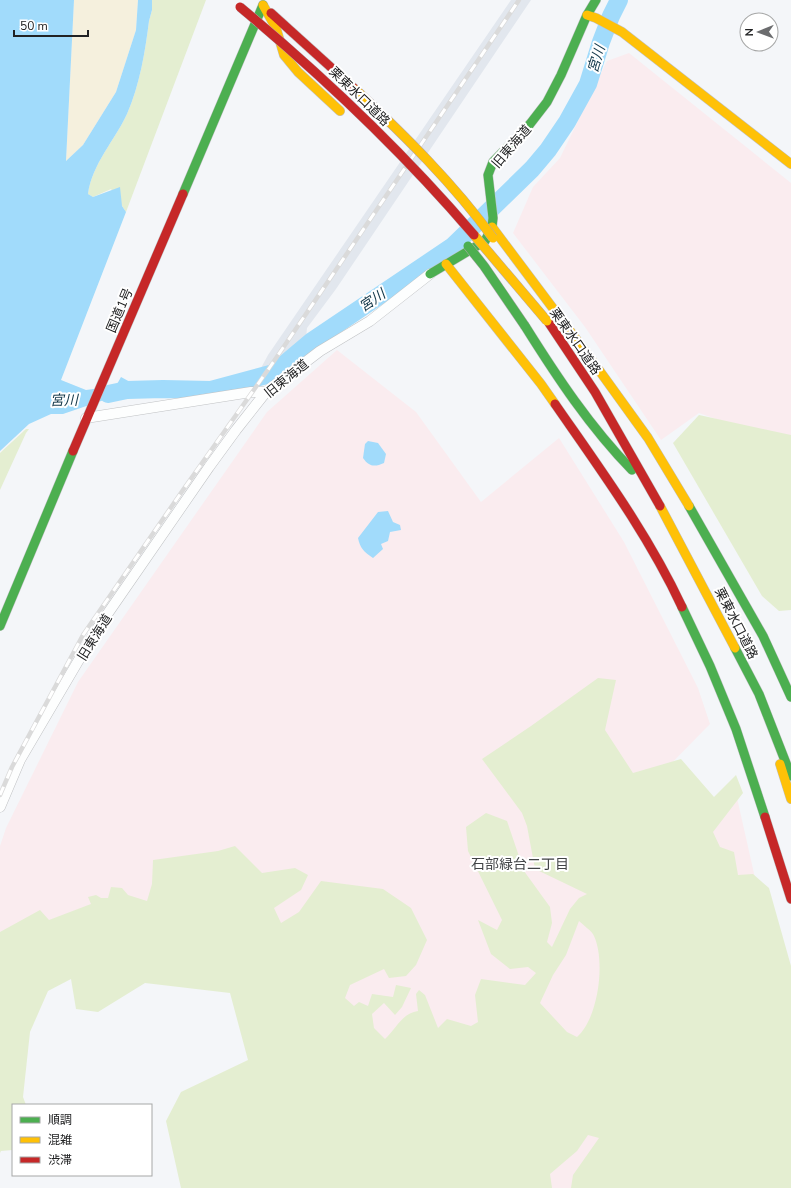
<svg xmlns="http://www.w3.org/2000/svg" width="791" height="1188" viewBox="0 0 791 1188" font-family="'Nunito Sans','Noto Sans JP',sans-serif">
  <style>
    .built { fill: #e2e7ee }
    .industrial { fill: #faecef }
    .green { fill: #e4eed1; fill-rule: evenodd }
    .sand { fill: #f5f0dd }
    .water { fill: #a1dbfb }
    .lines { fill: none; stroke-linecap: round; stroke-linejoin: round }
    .river { stroke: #a1dbfb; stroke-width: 18 }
    .street-casing { stroke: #c0c2c4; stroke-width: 11 }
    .fast-casing { stroke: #c0c2c4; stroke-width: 10 }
    .slow-casing { stroke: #c0c2c4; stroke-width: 10 }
    .jam-casing { stroke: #c0c2c4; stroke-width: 10 }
    .street { stroke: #fdfefe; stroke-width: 10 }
    .fast { stroke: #4caf50; stroke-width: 9 }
    .slow { stroke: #ffc107; stroke-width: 9 }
    .jam { stroke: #c62828; stroke-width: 9 }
    .rail-casing { stroke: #dadada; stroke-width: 4.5 }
    .rail { stroke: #fff; stroke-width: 3; stroke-dasharray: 9; stroke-linecap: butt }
    .fast-bridge-casing { stroke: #b2a8b0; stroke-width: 10; stroke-linecap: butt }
    .slow-bridge-casing { stroke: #b2a8b0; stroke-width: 10; stroke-linecap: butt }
    .jam-bridge-casing { stroke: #b2a8b0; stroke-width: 10; stroke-linecap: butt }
    .fast-bridge { stroke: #4caf50; stroke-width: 9 }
    .slow-bridge { stroke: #ffc107; stroke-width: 9 }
    .jam-bridge { stroke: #c62828; stroke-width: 9 }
    .labels { text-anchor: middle; stroke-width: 4; stroke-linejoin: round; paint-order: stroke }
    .street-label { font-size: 13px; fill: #212223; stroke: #fff }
    .water-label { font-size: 14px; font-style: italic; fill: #123749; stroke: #fff }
    .neighbourhood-label { font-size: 14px; fill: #424447; stroke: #fff }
  </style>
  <rect width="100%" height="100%" fill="#f4f6f9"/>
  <path class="built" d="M511,0H531L336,289L307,328L306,338L275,368H261L268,355Z"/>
  <g class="industrial">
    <path d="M629,53L791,183V446L699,413L661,440L585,327L513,233L533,187L560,158L607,61Z"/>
    <path d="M337,350L416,412L481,502L559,438L624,542L698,688L710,724L659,776L705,814L735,789L762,909L598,1188H528L214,918L0,953V846L6,828L78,682L267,412Z"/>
  </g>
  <g class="green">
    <path d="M152,0H206L126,212L111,189L93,197L88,194C92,164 115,140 127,114C140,84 145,52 149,21L152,10Z"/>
    <path d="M699,415L791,435V610L779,611L762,596L673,443Z"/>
    <path d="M26,429H29L26,433L0,490V453Z"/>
    <path d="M598,678L616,680L605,730L633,773L681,759L714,797L736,775L743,793L713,832L720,847L734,852L738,875L753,874L769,888L791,966V1188H571L573,1175L599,1138L588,1135L577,1151L550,1174L552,1188H181L166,1121L181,1092L248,1060L230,993L145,983L98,1012L76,1009L71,979L48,991L30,1032L23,1097L26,1105H13V1150L1,1151L0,1153V932L40,910L49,920L91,904L88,897L96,895L101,898H108L111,887L122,888L128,895L147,901L152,884L153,860L218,851L235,846L262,873L295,868L308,875L301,890L274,908L281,923L299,912L321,881L383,889L411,908L427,940L416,965L406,976L389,978L384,969L350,985L345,998L354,1006L359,1002L368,1006L372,994L393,997L396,985L411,988L402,1007L395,1015L384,1003L372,1014L374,1028L385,1039C396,1029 402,1013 418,1011L416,994L419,990L425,995L438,1028L447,1019L471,1026L478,1022L475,995L481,979L525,985L536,973L528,967L510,969L491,954L478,920L497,930L502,920L468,851L466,827L486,813L507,821L524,871L550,907L552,923L547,942L552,947L570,909L579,898L587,894L535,869L527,826L522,813L482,759L531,726ZM579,921C583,925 592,931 594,936C606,962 598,1019 577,1037L567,1032L540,1003L553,975L566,955Z"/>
  </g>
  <path class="sand" d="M74,0H138L136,30L116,92L83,145L66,161Z"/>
  <g class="water">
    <path d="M0,0H74L66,161L83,145L116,92L136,30L138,0H152V10L149,21C145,52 140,84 127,114C115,140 92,164 88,194L93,197L120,187L122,206L126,212L61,380L86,390L116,386L121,377L132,383V393L104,400L63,414H51L29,424L0,451Z"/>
    <path d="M368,441L378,443L386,454L384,463C375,467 369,467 363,458L365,444Z"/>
    <path d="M388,511L393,522L400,525L401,530L390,532L388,541L381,544L383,549L373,558C364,552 360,548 358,538L378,512Z"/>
  </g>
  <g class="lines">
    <path class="river" d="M108,394L127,390L163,389L211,390L274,373L312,341L453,246L532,169L548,150L567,122L588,84L601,42L611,16L619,0"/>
    <g class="street-casing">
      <g id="street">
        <path d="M86,418L251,392H266"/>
        <path d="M0,807L20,760L97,629L209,467L236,430L266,392L320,351L370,321L430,274"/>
      </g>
    </g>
    <g class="fast-casing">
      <g id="fast">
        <path d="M183,194L263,5"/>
        <path d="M430,274L485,241L492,227L493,218L488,175L493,162L530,124L547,102L561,75L587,15L596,0"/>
        <path d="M525,326C557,377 590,427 632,470"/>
        <path d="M689,506L763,636L791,697"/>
        <path d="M682,607L710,666L736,729L765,817"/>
        <path d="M0,626L73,451"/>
        <path d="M735,648L759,694L791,776"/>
      </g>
    </g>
    <g class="slow-casing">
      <g id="slow">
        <path d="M263,5L276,28L284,55L298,72L340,111"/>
        <path d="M587,15L596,18L622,32L791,164"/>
        <path d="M492,227L591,359L648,438L689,506"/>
        <path d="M446,264L541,384L555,404"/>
        <path d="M660,506L735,648"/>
        <path d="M780,764L791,799"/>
      </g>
    </g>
    <g class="jam-casing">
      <g id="jam">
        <path d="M271,13L356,90"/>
        <path d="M549,323L595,392L660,506"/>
        <path d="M555,404C600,469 648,534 682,607"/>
        <path d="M73,451L183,194"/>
        <path d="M765,817L791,899"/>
      </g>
    </g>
    <use href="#street" class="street"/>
    <use href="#fast" class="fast"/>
    <use href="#slow" class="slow"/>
    <use href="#jam" class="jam"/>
    <g class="rail-casing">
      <path id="rail" d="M0,795L12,767L83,635L183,490L270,367L519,0"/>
    </g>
    <use href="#rail" class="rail"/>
    <g class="fast-bridge-casing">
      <path id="fast-bridge" d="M468,246L484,266L525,326"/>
    </g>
    <g class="slow-bridge-casing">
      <g id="slow-bridge">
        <path d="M356,90C405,136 453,183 493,238"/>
        <path d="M474,235L547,321"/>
      </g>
    </g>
    <g class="jam-bridge-casing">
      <path id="jam-bridge" d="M240,7C324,77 403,152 474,235"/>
    </g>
    <use href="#fast-bridge" class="fast-bridge"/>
    <use href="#slow-bridge" class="slow-bridge"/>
    <use href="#jam-bridge" class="jam-bridge"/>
  </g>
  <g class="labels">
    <g class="street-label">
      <text transform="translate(360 96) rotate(44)" y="5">栗東水口道路</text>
      <text transform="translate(511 146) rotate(-49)" y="5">旧東海道</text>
      <text transform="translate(119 310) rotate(-67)" y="5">国道1号</text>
      <text transform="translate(576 341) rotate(55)" y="5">栗東水口道路</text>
      <text transform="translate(286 378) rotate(-39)" y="5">旧東海道</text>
      <text transform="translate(737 623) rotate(63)" y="5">栗東水口道路</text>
      <text transform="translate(94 637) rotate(-58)" y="5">旧東海道</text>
    </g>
    <g class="water-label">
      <text transform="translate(596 59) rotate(-73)" y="5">宮川</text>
      <text transform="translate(372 300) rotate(-34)" y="5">宮川</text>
      <text transform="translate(64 400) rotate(-1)" y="5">宮川</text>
    </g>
    <g class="neighbourhood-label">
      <text x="520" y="869">石部緑台二丁目</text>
    </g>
  </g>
  <rect x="12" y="1104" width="140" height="72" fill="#ffffff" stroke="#a6a7a7"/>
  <rect x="20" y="1117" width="20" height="6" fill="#4caf50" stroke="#a6a7a7"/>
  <text x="48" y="1124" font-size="12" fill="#212223">順調</text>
  <rect x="20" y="1137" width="20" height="6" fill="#ffc107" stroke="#a6a7a7"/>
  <text x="48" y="1144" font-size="12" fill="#212223">混雑</text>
  <rect x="20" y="1157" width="20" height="6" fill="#c62828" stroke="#a6a7a7"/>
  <text x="48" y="1164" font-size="12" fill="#212223">渋滞</text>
  <g transform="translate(759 32) rotate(269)"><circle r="19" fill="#ffffff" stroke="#a6a7a7"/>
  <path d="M0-3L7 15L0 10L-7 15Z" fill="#6b6c6e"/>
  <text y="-6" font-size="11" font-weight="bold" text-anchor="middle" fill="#212223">N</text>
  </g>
  <path d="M14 30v6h74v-6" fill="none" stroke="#212223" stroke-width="2"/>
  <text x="20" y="30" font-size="12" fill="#212223" stroke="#ffffff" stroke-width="3" paint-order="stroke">50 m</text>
</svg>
